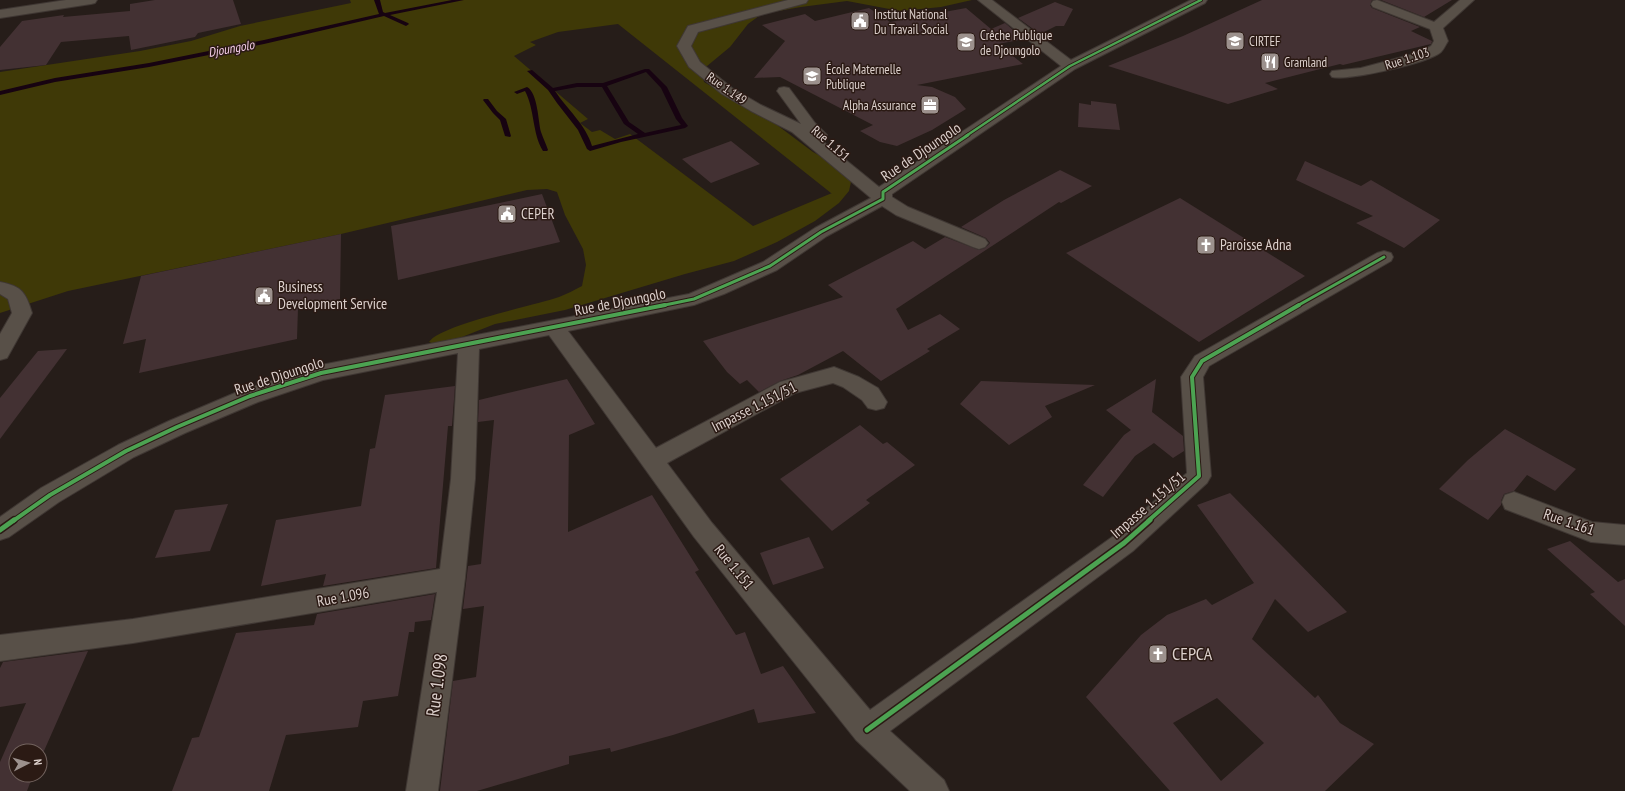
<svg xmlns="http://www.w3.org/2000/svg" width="1625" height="791" viewBox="0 0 1625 791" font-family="'PT Sans Narrow',sans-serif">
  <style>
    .green { fill: #3f3907; fill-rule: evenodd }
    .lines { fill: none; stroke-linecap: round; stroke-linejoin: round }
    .stream { fill: #170311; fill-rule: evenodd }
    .building { fill: #433133; fill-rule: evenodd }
    .minor-casing { stroke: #3f3733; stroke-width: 2 }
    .minor { fill: #585048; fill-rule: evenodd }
    .cycleway-far3-casing { stroke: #2b1a14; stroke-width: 4 }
    .cycleway-far2-casing { stroke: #2b1a14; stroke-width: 5 }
    .cycleway-far1-casing { stroke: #2b1a14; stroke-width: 6 }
    .cycleway-casing { stroke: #2b1a14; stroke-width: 8 }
    .cycleway-far3 { stroke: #4ca352; stroke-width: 2.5 }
    .cycleway-far2 { stroke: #4ca352; stroke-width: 3 }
    .cycleway-far1 { stroke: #4ca352; stroke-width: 4 }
    .cycleway { stroke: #4ca352; stroke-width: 5 }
    .labels { text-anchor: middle; stroke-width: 3; stroke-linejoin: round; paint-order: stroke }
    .far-poi-label { font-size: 13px; fill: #dcd0cc; stroke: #2b1a14; text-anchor: start }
    .far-water-label { font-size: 13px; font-style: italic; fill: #f3cde7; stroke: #2b1a14 }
    .far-street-label { font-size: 13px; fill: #dcd0cc; stroke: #2b1a14 }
    .street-label { font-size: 15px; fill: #dcd0cc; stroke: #2b1a14 }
    .poi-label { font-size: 15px; fill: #dcd0cc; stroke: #2b1a14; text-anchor: start }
    .near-poi-label { font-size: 18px; fill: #dcd0cc; stroke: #2b1a14; text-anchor: start }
    .near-street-label { font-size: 18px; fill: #dcd0cc; stroke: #2b1a14 }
  </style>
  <rect width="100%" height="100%" fill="#261d19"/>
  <path class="green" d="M350,0H972L941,7L900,11L847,1L801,7L767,13L759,16L748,24L730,47L701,71L704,82L777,125L813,152L841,167L849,175L851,182L849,191L839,203L815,221L777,242L734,261L685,274L565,310L495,324L439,346L429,342C439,325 536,305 559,297C567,294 574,290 582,286L586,265L583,249L565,215L557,192L547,189L527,190L341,234L68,291L0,313V72L140,51L191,41L240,26L351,3ZM618,24L831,193H832L753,226L630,134L615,139L600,130L592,132L580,123L588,119L514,56L536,45L530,42L558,32Z"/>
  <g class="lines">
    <g class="stream">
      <path d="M374,0H380L383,12L385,13L452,0H464L390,15L408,23L409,24L406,26L384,16L264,44L149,67L55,82L0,95V91L55,78L149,63L264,40L379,14Z"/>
      <path d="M645,69H649L667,87L682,118L688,126L685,128L621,142L590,151L587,149L578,130L557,103L548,90L527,71L532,70L553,88L577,83H603ZM646,72L661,88L676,119L681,125L645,133L629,122L607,86ZM577,87H602L624,124L638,134L592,146C586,125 567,109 555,91Z"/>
      <path d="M527,87C538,93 538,121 541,132C543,138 546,144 548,150L547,151H543C532,133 535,110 525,91L517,94L514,92Z"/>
      <path d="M484,99H488L497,111L506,119L511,136L510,137L505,136L500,120L493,113L483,100Z"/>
    </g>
  </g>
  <g class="building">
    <path d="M155,0H233L241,24L198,33L195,37L131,50L129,36L61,42L46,65L0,70V47L22,21L64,15L63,17L130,11V4Z"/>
    <path d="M1262,0H1372L1370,5L1372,8L1420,27L1411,31L1432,41L1431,44L1343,65L1340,64L1265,83L1278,89L1228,104L1108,66L1183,36Z"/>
    <path d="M1381,0H1452L1424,17Z"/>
    <path d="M1055,2L1073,9L1064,26H1056L1040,34L1018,18Z"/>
    <path d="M869,8L890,22L966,8L991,29L1005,23L1024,39L998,44L1023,64L917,85L932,87L955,97L966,109L932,130L897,146L880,142L860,131L873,125L780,77L754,78L785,41L762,25L805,14L815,21Z"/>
    <path d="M1091,101L1116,104L1120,130L1078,127L1079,103L1091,105Z"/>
    <path d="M731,141L760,164L711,183L682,159Z"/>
    <path d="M1305,161L1361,186L1371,180L1440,220L1404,248L1356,223L1373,216L1296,180Z"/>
    <path d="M1060,170L1092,186L1061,203L1059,202L896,309L908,330L940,314L960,329L927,349L930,351L881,381L843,351L798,375L780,381L759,392L747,380L740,384L727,372L703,341L843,297L828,285L913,241L925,249L945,237L979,250L985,248L990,243L986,238L961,227L1004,200Z"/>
    <path d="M542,194L560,242L398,280L391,226Z"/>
    <path d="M1180,198L1305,276L1199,342L1066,253Z"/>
    <path d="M341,234L340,299L298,308L297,339L139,373L146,339L123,344L141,276Z"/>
    <path d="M67,349L0,439V398L38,351Z"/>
    <path d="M567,379L595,424L569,435L568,532L652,495L699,570L695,572L736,635L745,632L761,674L783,666L816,713L758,723L754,709L673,735L611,752L610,748L569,756V764L477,791H440L453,681L476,677L484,606L463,609L468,566L481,564L494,420L478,422L479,400Z"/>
    <path d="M1156,379L1152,412L1183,436L1184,451L1173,458L1154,443L1135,456L1103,497L1083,485L1124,435L1131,430L1106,410Z"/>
    <path d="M981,381L1095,385L1045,406L1052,417L1009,445L960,404Z"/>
    <path d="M455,386L452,426H448L436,568L323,586L326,574L261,586L276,520L361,506L370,449L375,448L385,395Z"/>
    <path d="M860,425L883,444L887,442L915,465L866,500L870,503L832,531L780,479Z"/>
    <path d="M1505,429L1576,469L1555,491L1527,475L1514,491L1504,494L1501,501V505L1488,520L1439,489L1468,460Z"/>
    <path d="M1230,493L1347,612L1308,632L1275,599L1252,639L1315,698L1318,695L1340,723L1374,744L1325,791H1170L1086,697L1141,635L1167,615L1206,599L1212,605L1254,583L1197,505ZM1217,698L1264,743L1221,781L1173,723Z"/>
    <path d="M228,504L210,551L155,558L175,510Z"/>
    <path d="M809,537L824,568L773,585L760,553Z"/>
    <path d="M1570,541L1618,582L1625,579V626L1590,594L1595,592L1547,549Z"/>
    <path d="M435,594L431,620L415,622L414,632H409L398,696L363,701L358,727L286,735L269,791H172L192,738L199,737L236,633L314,625L317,614Z"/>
    <path d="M88,651L40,760V751H16V775H33L27,791H0V762L26,703L0,707V668L3,662Z"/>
  </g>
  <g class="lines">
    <g class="minor-casing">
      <g id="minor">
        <path d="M66,0H97L95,3L91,4L0,18V10Z"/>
        <path d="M788,0H808L806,3L698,32L691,46L700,62L732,88L761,105L801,124L777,91L779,88L784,87L789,88L815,123L827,135L825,138L820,139L879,187L1061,66L978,0H992L1071,60L1191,0H1207L1205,3L1075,69L892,194V197L908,207L985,239L988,243L985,247L979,249L973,247L896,215L882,206L827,236L777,270L724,294L694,305L568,331L656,448L780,382L834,367L859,377L878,388L887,402L884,408L876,410L868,408L862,400L843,387L833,383L795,393L667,463L712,523L870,710L1115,535L1187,473L1181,377L1195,356L1377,253L1384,251L1391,253L1393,257L1391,261L1209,366L1203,377L1211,476L1207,483L1133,551L890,731L944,780L949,791H910L856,740L694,537L549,335L479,349L475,479L465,578L438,791H406L437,592L133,643L0,661V635L133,619L440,569L451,479L458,353L323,380L258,402L185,433L134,457L59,502L9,537L0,540V517L41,488L118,445L169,421L242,390L321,365L689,294L763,262L815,228L871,198L792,132L751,111L722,94L689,67L677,46L688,26Z"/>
        <path d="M1377,0L1434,22L1460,0H1474L1443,28L1448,41C1446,44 1444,49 1441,52C1429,63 1348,81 1332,77L1330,74L1332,71L1361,68L1417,53L1431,46L1434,41L1430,29L1373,7L1371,4L1373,1Z"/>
        <path d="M0,282C22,286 26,293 32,313L7,358L0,360V334L12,313L8,299L0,294Z"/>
        <path d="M1514,492L1592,522L1625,525V545L1591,542L1505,509L1502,502L1505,495Z"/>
      </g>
    </g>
    <use href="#minor" class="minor"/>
    <g class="cycleway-far3-casing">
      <path id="cycleway-far3" d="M966,136L1070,66L1201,0"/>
    </g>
    <g class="cycleway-far2-casing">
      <g id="cycleway-far2">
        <path d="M660,306L694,299L770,266L821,232L883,199V192L968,135"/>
        <path d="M1297,306L1384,257"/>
      </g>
    </g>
    <g class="cycleway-far1-casing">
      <g id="cycleway-far1">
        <path d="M13,521L50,495L126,451L177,427L250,396L321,373L665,305"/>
        <path d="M1148,521L1199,476L1192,377L1202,361L1299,305"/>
      </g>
    </g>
    <g class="cycleway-casing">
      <g id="cycleway">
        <path d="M0,530L14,520"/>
        <path d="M867,730L1124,543L1150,520"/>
      </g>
    </g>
    <use href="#cycleway-far3" class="cycleway-far3"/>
    <use href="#cycleway-far2" class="cycleway-far2"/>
    <use href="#cycleway-far1" class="cycleway-far1"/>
    <use href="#cycleway" class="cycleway"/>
  </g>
  <defs>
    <g id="civic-square" transform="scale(1)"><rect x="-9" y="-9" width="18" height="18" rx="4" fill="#9c918d" stroke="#2b1a14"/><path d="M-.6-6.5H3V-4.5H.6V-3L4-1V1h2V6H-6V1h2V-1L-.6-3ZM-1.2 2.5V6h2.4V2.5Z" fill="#fff"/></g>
    <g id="school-square" transform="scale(1)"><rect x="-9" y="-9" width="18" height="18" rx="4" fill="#9c918d" stroke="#2b1a14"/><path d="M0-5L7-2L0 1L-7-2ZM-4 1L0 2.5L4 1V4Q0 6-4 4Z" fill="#fff"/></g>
    <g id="restaurant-square" transform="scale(1)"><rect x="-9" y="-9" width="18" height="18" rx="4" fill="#9c918d" stroke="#2b1a14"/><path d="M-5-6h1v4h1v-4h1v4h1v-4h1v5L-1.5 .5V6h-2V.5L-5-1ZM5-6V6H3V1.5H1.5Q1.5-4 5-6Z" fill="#fff"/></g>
    <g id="office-square" transform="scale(1)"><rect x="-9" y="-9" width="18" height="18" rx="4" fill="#9c918d" stroke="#2b1a14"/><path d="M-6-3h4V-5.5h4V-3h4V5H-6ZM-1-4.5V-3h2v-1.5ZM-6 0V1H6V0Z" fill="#fff"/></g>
    <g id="church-square" transform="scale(1)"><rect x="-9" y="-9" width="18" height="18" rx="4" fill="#9c918d" stroke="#2b1a14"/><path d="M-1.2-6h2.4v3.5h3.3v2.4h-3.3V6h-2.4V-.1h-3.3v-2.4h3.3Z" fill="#fff"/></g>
  </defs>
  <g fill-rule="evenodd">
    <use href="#civic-square" x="860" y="21"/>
    <use href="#school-square" x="1235" y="41"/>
    <use href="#school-square" x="966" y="42"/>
    <use href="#restaurant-square" x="1270" y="62"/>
    <use href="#school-square" x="812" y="76"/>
    <use href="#office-square" x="930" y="105"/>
    <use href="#civic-square" x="507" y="214"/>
    <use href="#church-square" x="1206" y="245"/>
    <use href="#civic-square" x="264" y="296"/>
    <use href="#church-square" x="1158" y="654"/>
  </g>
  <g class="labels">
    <g class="far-poi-label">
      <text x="874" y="19">Institut National<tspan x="874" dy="15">Du Travail Social</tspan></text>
      <text x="980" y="40">Crêche Publique<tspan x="980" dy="15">de Djoungolo</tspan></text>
      <text x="1249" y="46">CIRTEF</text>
      <text x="1284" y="67">Gramland</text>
      <text x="826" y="74">École Maternelle<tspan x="826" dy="15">Publique</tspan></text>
      <text x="916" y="110" text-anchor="end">Alpha Assurance</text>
    </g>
    <g class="far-water-label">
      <text transform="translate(231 48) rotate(-10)" y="5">Djoungolo</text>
    </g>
    <g class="far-street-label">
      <text transform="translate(1407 58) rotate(-18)" y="5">Rue 1.103</text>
      <text transform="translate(727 88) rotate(35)" y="5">Rue 1.149</text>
      <text transform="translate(831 143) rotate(41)" y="5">Rue 1.151</text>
    </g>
    <g class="street-label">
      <text transform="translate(921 152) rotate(-34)" y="5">Rue de Djoungolo</text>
      <text transform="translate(620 302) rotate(-11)" y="5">Rue de Djoungolo</text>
      <text transform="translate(279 376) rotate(-18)" y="5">Rue de Djoungolo</text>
      <text transform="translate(754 407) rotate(-27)" y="5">Impasse 1.151/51</text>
      <text transform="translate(1148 505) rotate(-41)" y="5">Impasse 1.151/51</text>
      <text transform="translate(1569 522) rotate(19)" y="5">Rue 1.161</text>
      <text transform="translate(734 567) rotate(51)" y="5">Rue 1.151</text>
      <text transform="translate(343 597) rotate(-10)" y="5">Rue 1.096</text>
    </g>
    <g class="poi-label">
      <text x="521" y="219">CEPER</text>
      <text x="1220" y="250">Paroisse Adna</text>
      <text x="278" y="292">Business<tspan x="278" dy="17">Development Service</tspan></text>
    </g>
    <g class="near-poi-label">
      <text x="1172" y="660">CEPCA</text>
    </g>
    <g class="near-street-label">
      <text transform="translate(437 685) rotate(-82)" y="6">Rue 1.098</text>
    </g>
  </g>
  <g transform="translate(28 763) rotate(84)"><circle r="19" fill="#2b1a14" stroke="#72635e"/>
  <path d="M0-3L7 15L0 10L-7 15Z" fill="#9c918d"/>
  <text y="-6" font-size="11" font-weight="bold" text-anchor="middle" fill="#dcd0cc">N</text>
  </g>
</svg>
